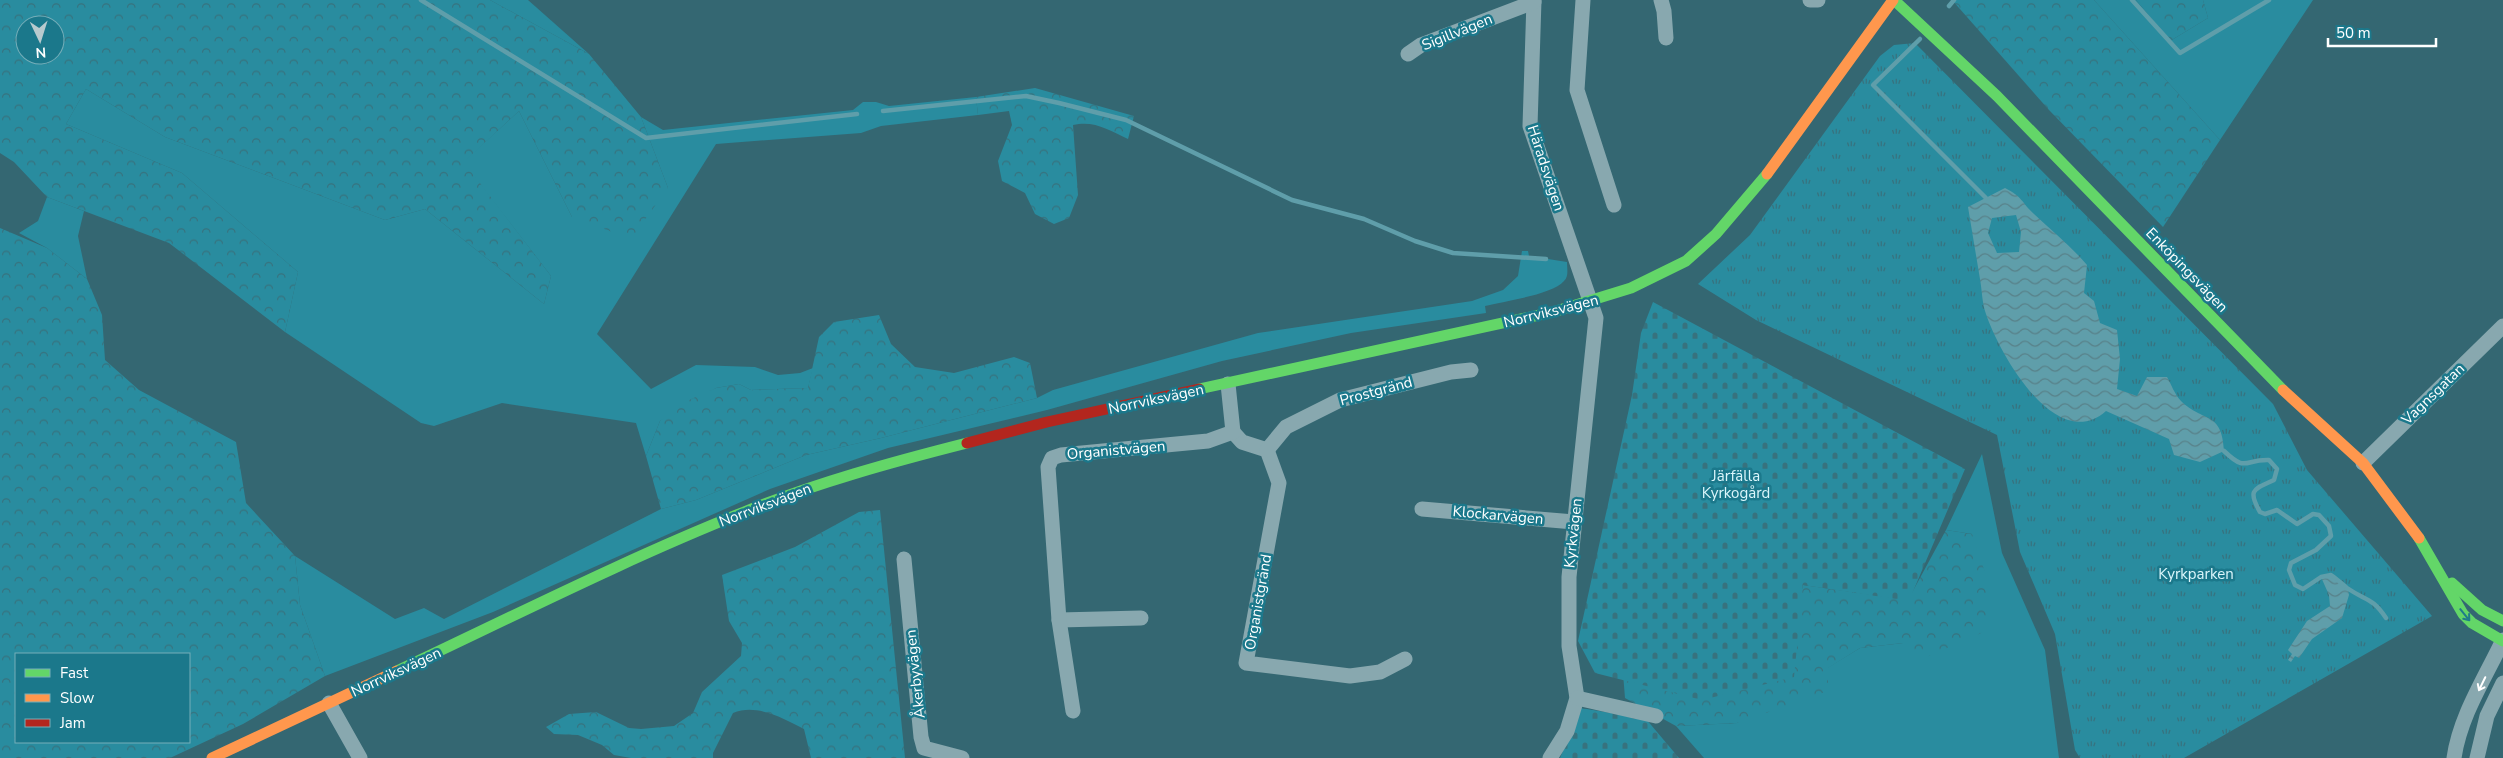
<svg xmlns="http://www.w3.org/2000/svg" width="2503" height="758" viewBox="0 0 2503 758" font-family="'Nunito Sans',sans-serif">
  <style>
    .grass { fill: #298c9f }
    .forest { fill: url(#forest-crowns); fill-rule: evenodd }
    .cemetery { fill: url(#cemetery-stones) }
    .park { fill: url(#park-tufts) }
    .water { fill: url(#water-waves); fill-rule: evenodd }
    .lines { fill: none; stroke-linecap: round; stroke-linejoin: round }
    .stream { stroke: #5f9eaa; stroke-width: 4.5 }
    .street { stroke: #88a8af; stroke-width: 15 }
    .fast { stroke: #63d668; stroke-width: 11 }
    .slow { stroke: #ff974d; stroke-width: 11 }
    .jam { stroke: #b3261e; stroke-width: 11 }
    .oneway { stroke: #1f7d89 }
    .oneway2 { stroke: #fff }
    .labels { text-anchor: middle; stroke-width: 5; stroke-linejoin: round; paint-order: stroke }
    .street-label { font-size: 15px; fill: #fff; stroke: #1b788b }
    .park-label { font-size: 15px; fill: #dbf6fb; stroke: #1b788b }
  </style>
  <defs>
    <pattern id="forest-crowns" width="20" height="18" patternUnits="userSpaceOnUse" patternTransform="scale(1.25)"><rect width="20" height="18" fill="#298c9f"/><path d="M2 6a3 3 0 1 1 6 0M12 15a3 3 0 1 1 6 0" fill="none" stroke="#37727e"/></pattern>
    <pattern id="cemetery-stones" width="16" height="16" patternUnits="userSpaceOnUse" patternTransform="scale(1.25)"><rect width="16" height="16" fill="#298c9f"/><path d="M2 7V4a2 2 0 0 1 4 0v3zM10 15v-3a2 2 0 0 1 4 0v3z" fill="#37727e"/></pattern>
    <pattern id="park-tufts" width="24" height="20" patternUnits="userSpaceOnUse" patternTransform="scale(1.25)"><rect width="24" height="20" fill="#298c9f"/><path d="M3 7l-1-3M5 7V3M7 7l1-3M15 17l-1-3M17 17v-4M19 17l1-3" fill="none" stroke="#37727e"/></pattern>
    <pattern id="water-waves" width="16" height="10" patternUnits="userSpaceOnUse" patternTransform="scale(1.25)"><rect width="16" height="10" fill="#5f9eaa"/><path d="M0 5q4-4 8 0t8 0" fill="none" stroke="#588189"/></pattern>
  </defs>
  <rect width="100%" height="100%" fill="#346772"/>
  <g class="grass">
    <path d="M490,0H528L589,54Z"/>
    <path d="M2094,0H2136L2170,41L2208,18L2203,0H2313L2220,140Z"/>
    <path d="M86,89L165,137L385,220L425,209L544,304L551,276L463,162L519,111L572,217L668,188L641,117L663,130L853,110L863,102H876L889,106L976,97L978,115L881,126L861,133L716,144L597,334L651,389L696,365L755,367L778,375L800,373L813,368L808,388L751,390L739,384L716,388L660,421L646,456L636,423L502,403L434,426L421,423L285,332L298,272L182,173L66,124Z"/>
    <path d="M47,197L84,211L78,236L87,279L47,248L19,233L38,221Z"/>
    <path d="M1522,251H1528L1529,256L1567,262C1567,269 1569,276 1564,281C1552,295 1504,301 1485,306L1486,313L1351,333L1222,361L1047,410L888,448L770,489L493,612L325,676L300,605L295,556L395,619L424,608L444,619L661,509L696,500L806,455L881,438L1037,398L1053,390L1258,333L1472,301L1503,290L1518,276Z"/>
    <path d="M1982,454L2002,553L2045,650L2059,758H1704L1676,726L1737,723L1860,648L1903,643L1972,534L1946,530Z"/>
  </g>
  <g class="forest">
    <path d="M0,0H490L589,54L641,117L668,188L631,239L572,217L519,111L464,162L551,276L544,304L425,209L385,220L165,137L86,89L66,124L182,173L298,272L285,332L169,243L47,197L14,162L0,153ZM25,25H55V55H25Z"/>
    <path d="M1952,0H2094L2220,140L2163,227L2049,110Z"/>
    <path d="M2136,0H2203L2208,18L2170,41Z"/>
    <path d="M1035,88L1134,116L1128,139C1109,130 1094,120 1073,125L1078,195L1069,218L1054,224L1035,214L1025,193L1002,181L998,161L1012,125L1009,111L978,115L976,97Z"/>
    <path d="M0,228L47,248L87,279L102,315L105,360L139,390L236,442L246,503L295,556L300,605L325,676L243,724L170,758H0ZM16,654H189V742H16Z"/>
    <path d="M879,315L891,344L915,367L954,373L1014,357L1030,363L1037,398L881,438L806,455L696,500L661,509L646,456L660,421L680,404L716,388L739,384L751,390L808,388L819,337L834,322Z"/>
    <path d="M880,510L905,758H811L804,729C783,718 756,703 733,713L713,753V758H631L614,755L602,745L578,735L554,734L546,727L569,714L596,712L629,728L641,729L674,726L693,713L702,692L741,656L742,643L729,621L722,575L795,547L859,512Z"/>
    <path d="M1946,530L1972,534L1987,578L1988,630L1924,658L1903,643L1860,648L1828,668V691L1737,723L1676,726L1625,698L1623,673L1803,585L1908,600Z"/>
  </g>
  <g class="cemetery">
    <path d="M1653,302L1965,469L1909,601L1803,585L1794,677L1702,700L1595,673L1578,641L1632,395L1641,333Z"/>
    <path d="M1581,708L1646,719L1679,758H1560Z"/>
  </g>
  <path class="park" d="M1915,43L2273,404L2307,470L2432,616L2184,758H2080L2075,750L2055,634L2020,552L1997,435L1756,320L1698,284L1750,235L1880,56L1894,45Z"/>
  <g class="water">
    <path d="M2005,188C2023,197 2021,202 2034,214C2052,231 2071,246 2087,265L2084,293L2094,301L2100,323L2117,330L2120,359L2117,389L2137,396L2147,377H2167C2171,384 2175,395 2181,401C2203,423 2222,410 2224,451L2200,462L2174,455L2169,439L2106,411C2056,455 1999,353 1986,314C1982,303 1982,290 1980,279C1976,255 1972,231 1968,207ZM2016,215L2021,232L2019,252L1997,253L1988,233L1992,218Z"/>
    <path d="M2331,575L2348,589L2349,595L2342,618L2312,639L2299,658L2295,656L2291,662L2288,660L2292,654L2288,650L2307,621L2330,606L2329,595L2321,577Z"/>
  </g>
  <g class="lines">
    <g class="stream">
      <path d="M421,0L646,138L857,114"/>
      <path d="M2132,0L2180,53L2269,0"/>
      <path d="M1949,6L1954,0"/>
      <path d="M1920,39L1873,85L1986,198"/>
      <path d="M883,111L1026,96L1059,103L1126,120L1292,200L1364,219L1415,241L1453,253L1546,259"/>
      <path d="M2224,451C2247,473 2244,459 2269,460L2277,469L2274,480C2256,489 2246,488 2260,512L2265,514L2277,510L2297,524L2313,514L2319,515L2329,526L2331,536L2316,550L2291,563L2289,570L2295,585L2303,589L2321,577L2331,575C2337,579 2342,584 2347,588C2366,601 2372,597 2386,618"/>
    </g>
    <g class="street">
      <path d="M1534,0L1530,126L1596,318L1569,577V646L1577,698L1567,731L1550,758"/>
      <path d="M1583,0L1577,90L1614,205"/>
      <path d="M1661,0L1664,11L1666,38"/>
      <path d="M1810,0H1818"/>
      <path d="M1408,54L1421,45L1534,2"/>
      <path d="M1233,432L1242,442L1267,450L1279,483L1246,663L1350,676L1380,672L1405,659"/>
      <path d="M1267,450L1286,427L1340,400L1451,372L1471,370"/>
      <path d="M2363,463L2503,326"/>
      <path d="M1422,509L1574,522"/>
      <path d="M904,559L921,737L924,748L962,758"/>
      <path d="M1059,620L1141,618"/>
      <path d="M1577,698L1656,716"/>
      <path d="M329,703L360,758"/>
      <path d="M1073,711L1059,620L1048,467L1052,458L1061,455L1208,441L1233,432L1228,384"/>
      <path d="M2454,758C2460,716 2485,678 2503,640"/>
      <path d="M2477,758L2487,716L2503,683"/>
    </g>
    <g class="fast">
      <path d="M1894,0L1997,96L2283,390"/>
      <path d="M1199,389L1553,312L1631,288L1686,261L1716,234L1767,174"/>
      <path d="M2419,538L2463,614L2472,623L2503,641"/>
      <path d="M2452,583L2482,610L2503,621"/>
      <path d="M397,671C512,617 626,559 744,512C816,483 892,462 967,443"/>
    </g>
    <g class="slow">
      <path d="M1767,174L1893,0"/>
      <path d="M2283,390L2363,463L2419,538"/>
      <path d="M212,758L397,671"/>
    </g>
    <path class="jam" d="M967,443L1047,422L1199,389"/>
  </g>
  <defs><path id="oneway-shaft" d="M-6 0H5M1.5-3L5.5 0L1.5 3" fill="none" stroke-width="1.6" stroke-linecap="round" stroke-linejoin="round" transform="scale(1.25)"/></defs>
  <use class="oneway" href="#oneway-shaft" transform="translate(2465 615) rotate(51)"/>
  <use class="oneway2" href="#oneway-shaft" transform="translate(2482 684) rotate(116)"/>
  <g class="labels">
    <g class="street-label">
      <text transform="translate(1457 32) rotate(-22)" y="5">Sigillvägen</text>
      <text transform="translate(1546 168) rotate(72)" y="5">Häradsvägen</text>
      <text transform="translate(2187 270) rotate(46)" y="5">Enköpingsvägen</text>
      <text transform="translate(1551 311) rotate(-14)" y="5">Norrviksvägen</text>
      <text transform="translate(1376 391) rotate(-15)" y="5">Prostgränd</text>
      <text transform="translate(2433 394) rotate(-44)" y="5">Vagnsgatan</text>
      <text transform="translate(1156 399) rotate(-12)" y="5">Norrviksvägen</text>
      <text transform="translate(1116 450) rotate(-5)" y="5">Organistvägen</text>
      <text transform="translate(765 505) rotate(-21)" y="5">Norrviksvägen</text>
      <text transform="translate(1498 515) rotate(5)" y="5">Klockarvägen</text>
      <text transform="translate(1573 533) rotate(-84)" y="5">Kyrkvägen</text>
      <text transform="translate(1258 602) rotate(-80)" y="5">Organistgränd</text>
      <text transform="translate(396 672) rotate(-25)" y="5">Norrviksvägen</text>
      <text transform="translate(915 674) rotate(-96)" y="5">Åkerbyvägen</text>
    </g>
    <g class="park-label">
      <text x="1736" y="481">Järfälla<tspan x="1736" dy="17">Kyrkogård</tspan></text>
      <text x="2196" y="579">Kyrkparken</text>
    </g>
  </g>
  <rect x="15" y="653" width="175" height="90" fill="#1b788b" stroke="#76aeb9"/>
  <rect x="25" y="669" width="25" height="8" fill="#63d668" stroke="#76aeb9"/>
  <text x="60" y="678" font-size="15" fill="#ffffff">Fast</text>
  <rect x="25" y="694" width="25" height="8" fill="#ff974d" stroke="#76aeb9"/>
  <text x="60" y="703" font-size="15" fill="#ffffff">Slow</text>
  <rect x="25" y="719" width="25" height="8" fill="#b3261e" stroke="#76aeb9"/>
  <text x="60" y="728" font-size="15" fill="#ffffff">Jam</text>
  <g transform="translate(40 40) rotate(176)"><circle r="24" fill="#1b788b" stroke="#76aeb9"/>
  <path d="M0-4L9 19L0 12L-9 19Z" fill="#b8cace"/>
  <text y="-8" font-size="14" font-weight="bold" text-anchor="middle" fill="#ffffff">N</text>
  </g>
  <path d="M2328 38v8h108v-8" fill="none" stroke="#ffffff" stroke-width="2.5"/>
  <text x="2336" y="38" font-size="15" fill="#ffffff" stroke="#1b788b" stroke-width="4" paint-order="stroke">50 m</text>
</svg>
